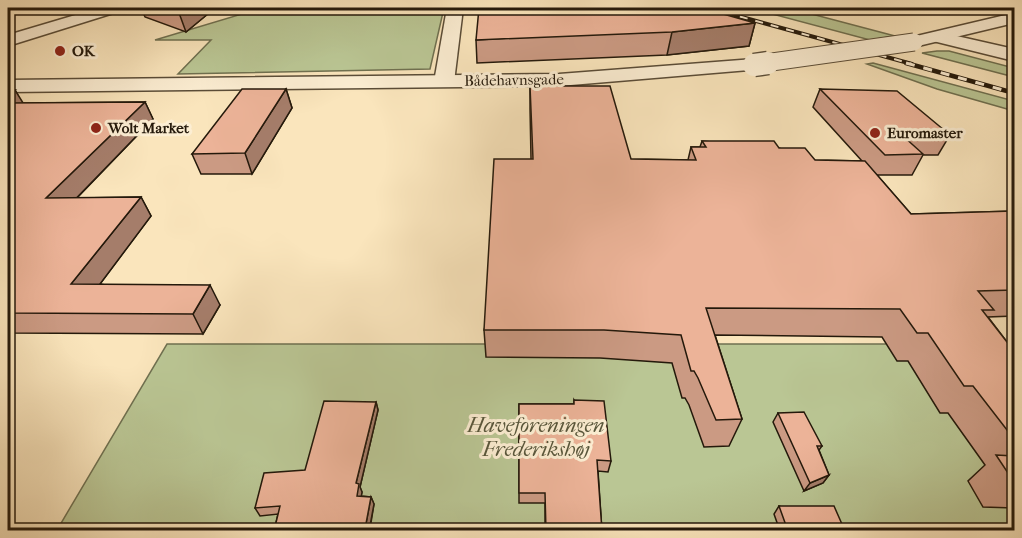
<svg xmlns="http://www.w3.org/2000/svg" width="1022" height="538" viewBox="0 0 1022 538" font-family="'IM FELL French Canon',serif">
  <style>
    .green { fill: #bac694; stroke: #6f7050; stroke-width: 1.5 }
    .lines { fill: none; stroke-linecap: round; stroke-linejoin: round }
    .minor-casing { stroke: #5a4c37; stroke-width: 3 }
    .tertiary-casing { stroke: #5a4c37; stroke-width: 3 }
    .minor { fill: #fceed3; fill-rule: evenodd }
    .tertiary { fill: #fceed3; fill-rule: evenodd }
    .rail-far1-casing { stroke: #24190b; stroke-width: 4 }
    .rail-casing { stroke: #24190b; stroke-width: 4.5 }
    .rail-far1 { stroke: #fceed3; stroke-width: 2; stroke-dasharray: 8; stroke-linecap: butt }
    .rail { stroke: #fceed3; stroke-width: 3; stroke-dasharray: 9; stroke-linecap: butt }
    .tertiary-bridge-far1-casing { stroke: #5a4c37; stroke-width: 19; stroke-linecap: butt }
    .tertiary-bridge-casing { stroke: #5a4c37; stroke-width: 25; stroke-linecap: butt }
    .tertiary-bridge-far1 { stroke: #fceed3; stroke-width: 17 }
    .tertiary-bridge { stroke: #fceed3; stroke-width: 22 }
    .wall { fill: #cb9a83; stroke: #24190b; stroke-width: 1.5 }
    .shaded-wall { fill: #a57d6a; stroke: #24190b; stroke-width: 1.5 }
    .building { fill: #ecb398; stroke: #24190b; stroke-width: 1.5 }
    .poi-dot { fill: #8f2418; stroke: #fceed3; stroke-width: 2 }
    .labels { text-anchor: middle; stroke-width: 6; stroke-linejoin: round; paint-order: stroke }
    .far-poi-label { font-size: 15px; font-weight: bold; fill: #24190b; stroke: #fceed3; text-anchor: start }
    .far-street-label { font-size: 15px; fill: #24190b; stroke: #fceed3 }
    .near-park-label { font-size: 21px; font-style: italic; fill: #58563b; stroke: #fceed3 }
  </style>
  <rect width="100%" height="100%" fill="#fae5bc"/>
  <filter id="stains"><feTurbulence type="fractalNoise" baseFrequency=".00333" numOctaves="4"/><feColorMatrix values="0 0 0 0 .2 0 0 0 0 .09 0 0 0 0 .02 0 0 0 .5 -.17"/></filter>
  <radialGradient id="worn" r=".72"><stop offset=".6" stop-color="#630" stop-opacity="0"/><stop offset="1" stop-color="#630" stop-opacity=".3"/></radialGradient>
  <g class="green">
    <path d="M262,8H444L430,69L178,74L211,40H155Z"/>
    <path d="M750,8H789L895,36L870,40Z"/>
    <path d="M937,51H949L1014,68V77L922,53Z"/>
    <path d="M873,63L1014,101V111L937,89L867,64Z"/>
    <path d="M167,344H1014V530H57Z"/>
  </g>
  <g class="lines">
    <g class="minor-casing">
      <g id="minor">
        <path d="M447,8H463L454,82L451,86H437L434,82Z"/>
        <path d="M939,32L1014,49V61L933,41L930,37Z"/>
      </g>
    </g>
    <g class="tertiary-casing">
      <g id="tertiary">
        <path d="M99,8H122L120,11L8,46V35Z"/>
        <path d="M1014,13V23L914,47L905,42L908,38Z"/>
        <path d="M754,59L761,61L764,65L761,69L559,86L8,92V80L559,74Z"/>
      </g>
    </g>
    <use href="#minor" class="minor"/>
    <use href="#tertiary" class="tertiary"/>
    <g class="rail-far1-casing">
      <path id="rail-far1" d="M709,8L912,64"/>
    </g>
    <g class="rail-casing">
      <path id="rail" d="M906,63L1014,93"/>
    </g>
    <use href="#rail-far1" class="rail-far1"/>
    <use href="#rail" class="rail"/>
    <g class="tertiary-bridge-far1-casing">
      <path id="tertiary-bridge-far1" d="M758,64L914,42"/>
    </g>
    <g class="tertiary-bridge-casing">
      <path id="tertiary-bridge" d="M754,65L768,63"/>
    </g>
    <use href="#tertiary-bridge-far1" class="tertiary-bridge-far1"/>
    <use href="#tertiary-bridge" class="tertiary-bridge"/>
  </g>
  <g class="wall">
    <path d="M141,8H215L186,32L145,17Z"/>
    <path d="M755,23L749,46L667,55L477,63L476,40Z"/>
    <path d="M530,86L631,159L688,160L691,147H700L702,141L779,148L815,160L862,161L813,107L820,89L950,135L938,155H923L912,175H877L911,214L1014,211V316L988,317L1014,351V508L983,507L968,481L985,465L948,413H940L908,361H897L882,337L715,335L742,419L729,446L704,447L689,405L685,398H682L672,363L600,358L486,357L484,330L531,159L530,109Z"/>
    <path d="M286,89L292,108L252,174H201L192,154Z"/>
    <path d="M8,90H15L22,103L145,102L153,119L77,198L141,197L151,216L100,284L220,305L203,334L8,333Z"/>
    <path d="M574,400L611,461L608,472L598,471L602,531H545V503H519V404H574Z"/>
    <path d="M376,402L378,410L360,487L362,492L361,496L371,497L374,504L370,529L377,528L378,531H274L278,514L260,516L255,508L305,470Z"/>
    <path d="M778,413L822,446L819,450L829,475L823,483L804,491L773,422Z"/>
    <path d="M779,506L845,531H780L774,514Z"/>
  </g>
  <g class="shaded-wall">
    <path d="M182,8H215L186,32L178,10Z"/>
    <path d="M985,8H998L983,10Z"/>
    <path d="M755,23L749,46L667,55L672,32Z"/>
    <path d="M286,89L292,108L252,174L245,153Z"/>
    <path d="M15,90L25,106L8,119V95Z"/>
    <path d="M145,102L153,119L58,217L46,198Z"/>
    <path d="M141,197L151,216L85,304L71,284Z"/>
    <path d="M210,285L220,305L203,334L193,314Z"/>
    <path d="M376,402L378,410L360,487L362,492L360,504L357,496L356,483Z"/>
    <path d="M829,475L823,483L804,491L810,483Z"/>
    <path d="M371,497L374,504L369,531L365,529Z"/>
  </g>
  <g class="building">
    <path d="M169,8H182L178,10Z"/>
    <path d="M479,8H702L755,23L672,32L476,40Z"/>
    <path d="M530,86H610L631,159L696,160L691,147H706L702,141H774L779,148H805L815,160L865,161L911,214L1014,211V290L978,291L994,310H982L1014,351V439L973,386H964L928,333H917L900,309L706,308L742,419L716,420L698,378L694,371H691L681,335L604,330H484L494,159H533Z"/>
    <path d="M242,89H286L245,153L192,154Z"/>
    <path d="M820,89L897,91L950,135L903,136L923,154L885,155Z"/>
    <path d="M8,90H15L8,95Z"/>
    <path d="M145,102L46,198L141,197L71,284L210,285L193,314L8,313V103Z"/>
    <path d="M574,400L604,401L611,461L597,460L602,531H546L545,493H519V404H574Z"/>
    <path d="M324,401L376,402L356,483L359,484L357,496L371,497L365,529L377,528V531H274L280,506L255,508L264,473L305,470Z"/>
    <path d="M804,412L822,446H817L829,475L810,483L778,413Z"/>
    <path d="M996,455L1014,456V482Z"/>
    <path d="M779,506H834L845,531H788Z"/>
  </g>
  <g class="poi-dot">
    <circle cx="60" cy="51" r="6"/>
    <circle cx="96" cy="128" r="6"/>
    <circle cx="875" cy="133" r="6"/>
  </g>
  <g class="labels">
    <g class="far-poi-label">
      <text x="72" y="56">OK</text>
      <text x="108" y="133">Wolt Market</text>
      <text x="887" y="138">Euromaster</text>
    </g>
    <g class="far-street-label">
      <text transform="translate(514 80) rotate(-1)" y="5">Bådehavnsgade</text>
    </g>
    <g class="near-park-label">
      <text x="536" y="432">Haveforeningen<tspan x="536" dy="24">Frederikshøj</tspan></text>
    </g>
  </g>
  <rect width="1022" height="538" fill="none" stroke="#fae5bc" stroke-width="30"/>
  <rect x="9" y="9" width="1004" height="520" fill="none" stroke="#24190b" stroke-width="3"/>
  <rect x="15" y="15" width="992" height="508" fill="none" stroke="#24190b" stroke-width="1.5"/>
  <rect width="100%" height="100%" filter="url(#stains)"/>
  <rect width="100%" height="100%" fill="url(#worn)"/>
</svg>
